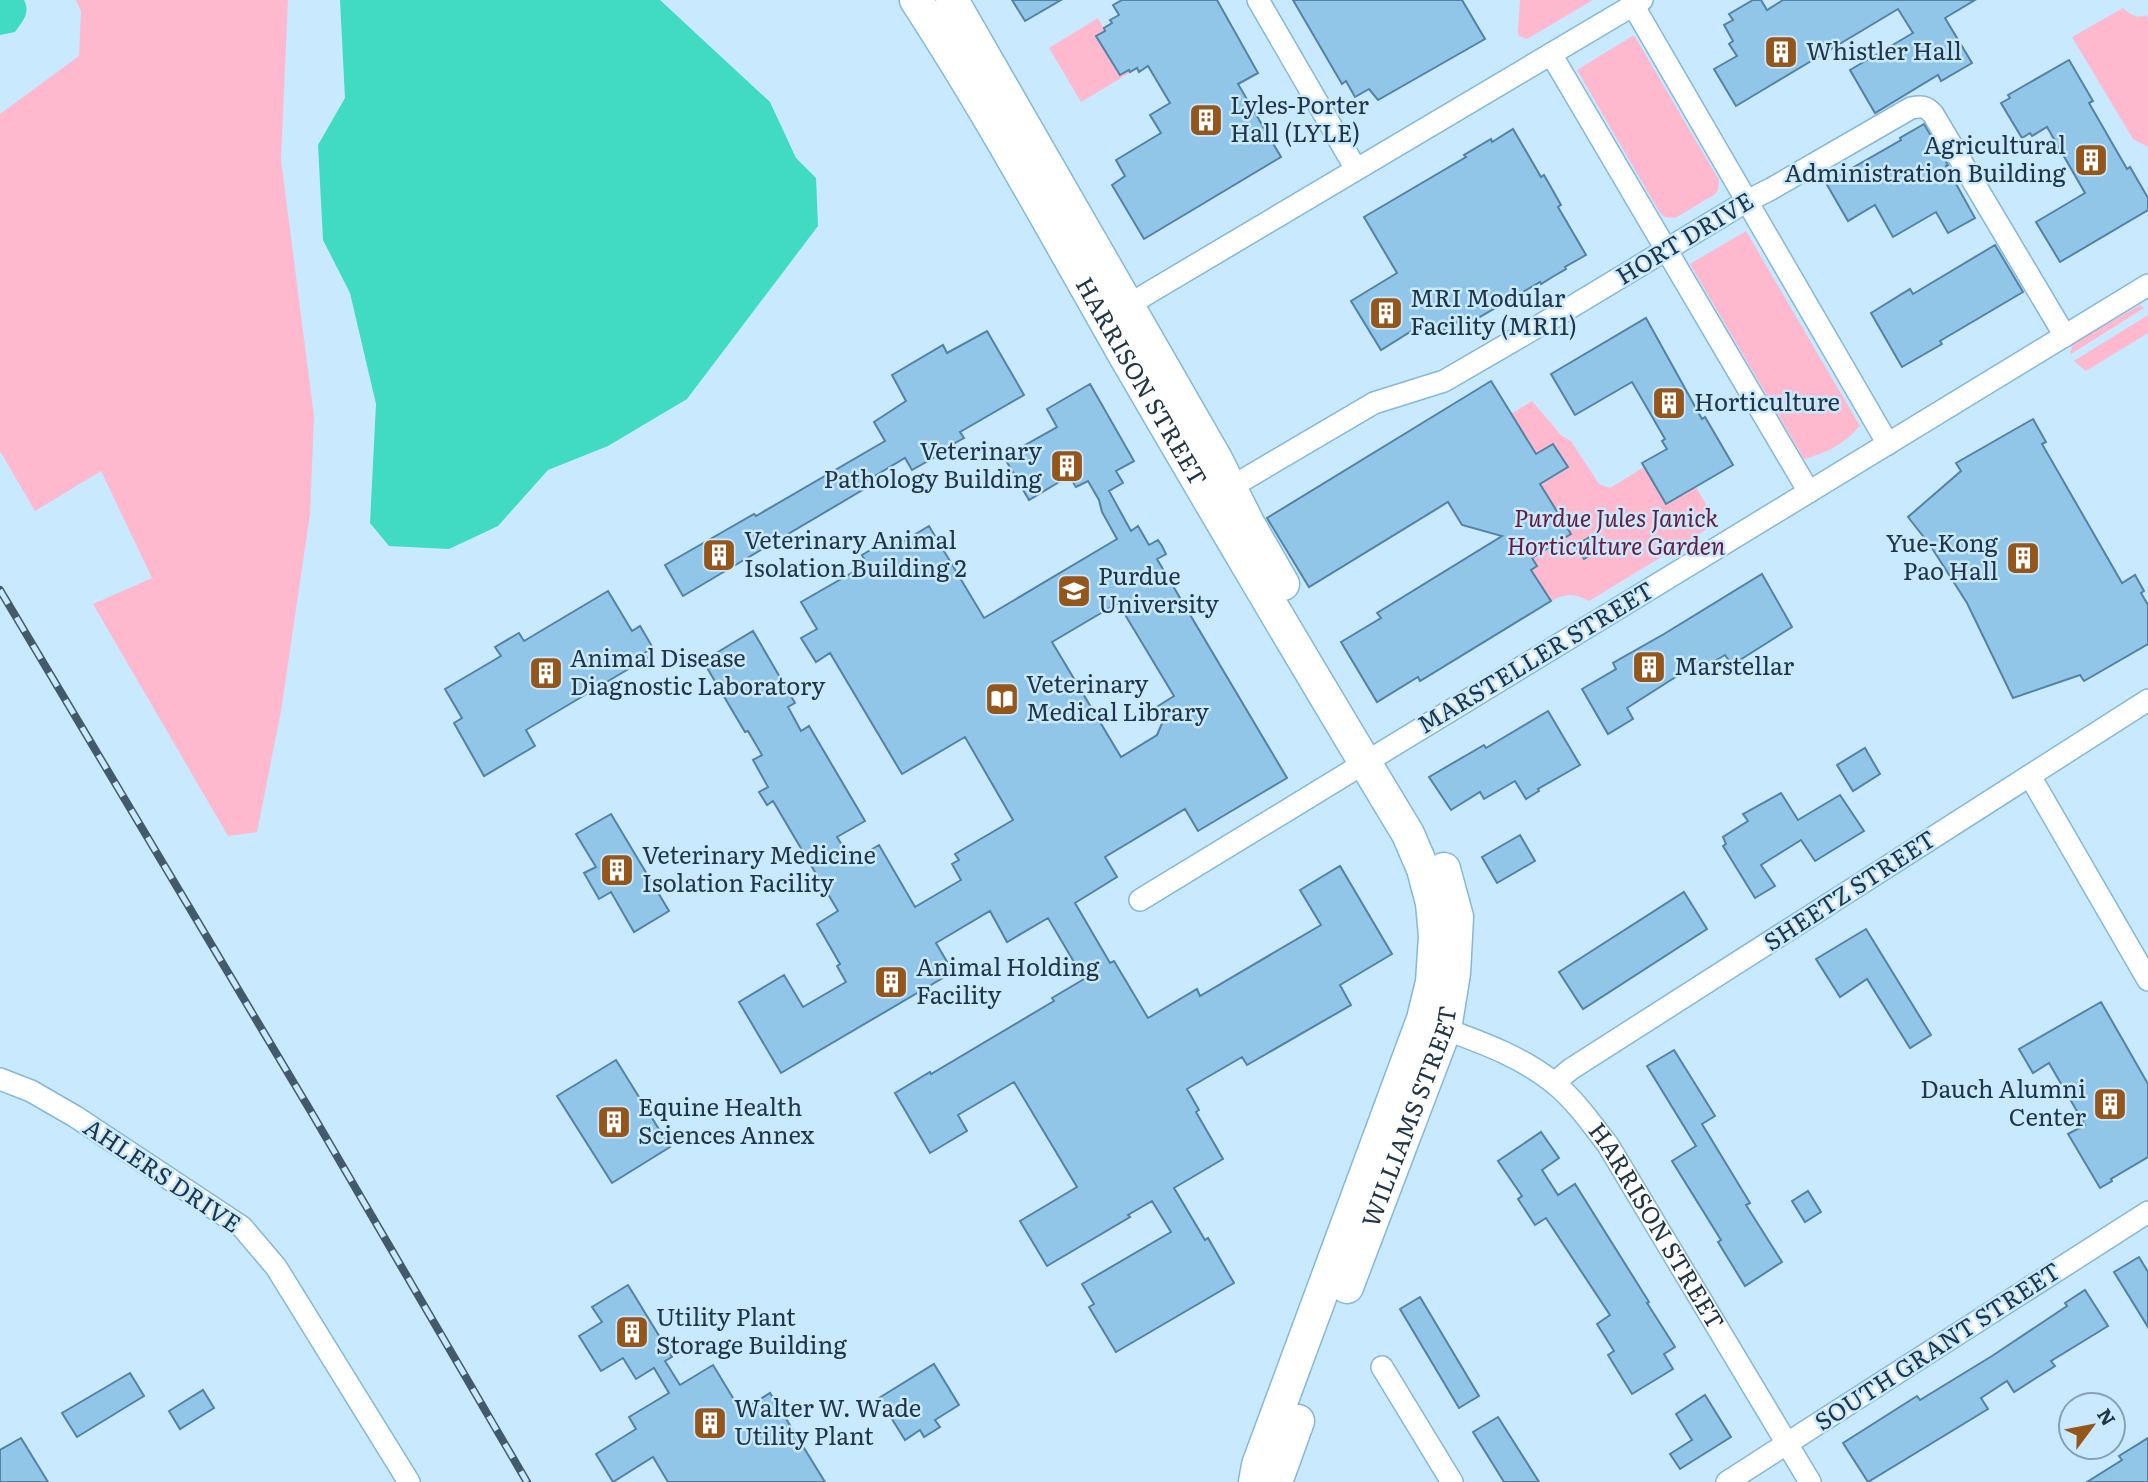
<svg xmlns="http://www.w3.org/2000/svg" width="2148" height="1482" viewBox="0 0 2148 1482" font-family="Literata,serif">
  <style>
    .green { fill: #feb9ce }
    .water { fill: #40dbc1 }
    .building { fill: #92c6e9; stroke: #5183a4; stroke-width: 2; fill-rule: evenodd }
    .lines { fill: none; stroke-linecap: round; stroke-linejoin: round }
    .street-casing { stroke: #84b8db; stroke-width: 24 }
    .secondary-casing { stroke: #84b8db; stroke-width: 35 }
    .street { stroke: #fff; stroke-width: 21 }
    .secondary { stroke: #fff; stroke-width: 32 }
    .rail-casing { stroke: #435a6b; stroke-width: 8 }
    .rail { stroke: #c9e9ff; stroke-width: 5; stroke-dasharray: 16; stroke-linecap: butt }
    .labels { text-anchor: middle; stroke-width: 5; stroke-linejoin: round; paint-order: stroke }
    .poi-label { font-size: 24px; fill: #213645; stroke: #c9e9ff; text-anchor: start }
    .street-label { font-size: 24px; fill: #213645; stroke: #c9e9ff }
    .park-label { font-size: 24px; font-style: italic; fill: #69193c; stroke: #c9e9ff }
  </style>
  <rect width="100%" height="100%" fill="#c9e9ff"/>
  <g class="green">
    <path d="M76,0H288L281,160L314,416L310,514L281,711L257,832L228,836L93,604L152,578L101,471L35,511L0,451V114L79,56L81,11Z"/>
    <path d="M1520,0H1593L1527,39L1519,36L1518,32Z"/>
    <path d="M2123,8C2131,15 2136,19 2146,15L2148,18V147L2133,139L2072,37Z"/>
    <path d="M1098,18L1105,31L1097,37L1119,75L1129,70L1131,72L1081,102L1049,48Z"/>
    <path d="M1634,35L1719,180L1718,190L1714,195L1675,218L1665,217L1660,213L1577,70Z"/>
    <path d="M1746,231L1860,426C1844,444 1827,453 1804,459L1690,264Z"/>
    <path d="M2140,305L2144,308L2071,354L2070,352L2074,343Z"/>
    <path d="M2148,315V333L2086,371L2074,361Z"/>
    <path d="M1532,401L1561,435L1571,441L1599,484L1610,488L1644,467L1666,504L1696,487L1717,523L1589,601C1575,593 1565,593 1551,601L1531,570L1537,566L1509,521L1536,479L1541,483L1568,466L1553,444L1536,454L1511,414Z"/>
  </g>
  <g class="water">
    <path d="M0,0H24C31,13 22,22 15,32L0,35Z"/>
    <path d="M340,0H660L770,102L796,158L816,178L818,226L687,399L608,446L548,470L498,526L449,549L389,546L370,523L376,404L350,293L323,240L318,145L345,98Z"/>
  </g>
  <g class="building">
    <path d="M1012,0H1061L1025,21Z"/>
    <path d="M1122,0H1217L1258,73L1238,84L1281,157L1144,239L1112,185L1125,176L1116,160L1161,133L1150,115L1170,103L1148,66L1139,72L1137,68L1130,72L1129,70L1120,75L1096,36L1105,31L1104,28L1112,23L1110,20L1119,15L1113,5Z"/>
    <path d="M1293,0H1462L1485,39L1378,100L1369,89L1355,97L1346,81L1342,84Z"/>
    <path d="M1753,0H1761L1767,10L1783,0H1975L1945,18L1972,63L1941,81L1938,75L1875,113L1850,70L1913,33L1898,9L1736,106L1714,69L1737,56L1729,44L1733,41L1724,25L1733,20L1729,14Z"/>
    <path d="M2069,60L2093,101L2089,103L2127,169L2130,167L2148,198V210L2060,262L2036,222L2085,193L2047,127L2032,136L2030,133L2022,138L2001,103L2010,98L2008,95Z"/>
    <path d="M1924,124L1948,165L1946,166L1975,218L1948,233L1936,212L1893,237L1875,205L1848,221L1826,183L1901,140L1900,138Z"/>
    <path d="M1513,129L1541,177L1544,175L1561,205L1558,207L1586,255L1565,267L1566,269L1554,276L1541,284L1540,282L1466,325L1463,319L1434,336L1426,322L1381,350L1351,301L1397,273L1364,217L1466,157L1464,155L1491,139L1492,142Z"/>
    <path d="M1995,245L2023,292L1940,341L1942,344L1902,367L1871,313L1910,289L1913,294Z"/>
    <path d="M1646,318L1702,419L1705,417L1733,465L1666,504L1642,463L1667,449L1662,441L1665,439L1632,382L1575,415L1551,374Z"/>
    <path d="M987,331L1024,395L960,432L964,438L941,451L942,453L912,470L905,458L863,483L866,488L683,596L665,565L754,514L756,516L885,441L874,422L906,401L892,375L943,345L947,353Z"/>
    <path d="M1491,381L1536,454L1553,444L1568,467L1540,484L1571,534L1532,558L1537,566L1531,570L1551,601L1420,681L1418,677L1377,702L1341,642L1381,618L1377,613L1502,536L1462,525L1448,502L1309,587L1267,518Z"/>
    <path d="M1090,384L1134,461L1116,471L1123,483L1109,491L1131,531L1138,526L1149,545L1158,540L1162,546L1166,554L1157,559L1287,778L1198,831L1185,809L1105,857L1117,877L1075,903L1110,963L1114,961L1148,1018L1197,989L1200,996L1321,925L1300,890L1340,866L1392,954L1340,985L1351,1005L1247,1065L1242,1057L1187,1089L1199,1110L1196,1112L1223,1159L1174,1188L1205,1240L1208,1238L1234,1283L1116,1352L1089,1307L1094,1304L1082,1284L1171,1232L1152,1201L1128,1215L1130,1217L1047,1266L1020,1221L1077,1187L1014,1082L958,1115L967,1131L930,1153L895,1093L930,1072L931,1074L1054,1001L1052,998L1084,979L1048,918L1007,942L990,911L936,943L953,972L781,1073L739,1002L784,975L803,1007L846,982L837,966L840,964L817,924L838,911L773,801L767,805L759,792L768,787L753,760L762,755L748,731L745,732L703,661L753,631L795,703L788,707L801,731L809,726L865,821L837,837L852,861L879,845L915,907L961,880L952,864L959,860L955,854L1013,820L965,737L902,774L830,653L816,662L801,638L817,629L801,602L867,564L862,555L885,541L890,549L929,526L984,618L1117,539L1102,512L1099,500L1088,481L1076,487L1069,476L1029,500L1004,457L1057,427L1047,409ZM1118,603L1174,696L1155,708L1163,721L1157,735L1121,757L1052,642Z"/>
    <path d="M2033,419L2046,442L2042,444L2122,583L2135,575L2144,591L2141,593L2148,605V644L2084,681L2080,675L2013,698L1967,603L1930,545L1908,517L1961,471L1956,463Z"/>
    <path d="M1593,535L1601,549L1584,559L1575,546Z"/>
    <path d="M1762,574L1792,627L1732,665L1725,655L1696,672L1693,666L1627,708L1633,719L1608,734L1582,689L1616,669L1613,663L1664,634Z"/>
    <path d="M608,591L632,631L640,626L653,648L644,653L647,658L526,730L535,746L484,776L454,723L462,718L445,689L501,656L495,647L519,633L524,641Z"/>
    <path d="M1548,711L1580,765L1538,789L1539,791L1526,799L1515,781L1484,799L1480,792L1451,810L1429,777L1484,745L1486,748Z"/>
    <path d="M1865,748L1880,774L1853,791L1837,765Z"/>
    <path d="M1781,793L1798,820L1840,795L1864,831L1815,861L1801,840L1761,865L1775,886L1755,898L1723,846L1726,844L1723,837L1748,821L1743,814Z"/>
    <path d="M611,814L669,911L634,932L611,892L599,899L584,873L596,867L576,834Z"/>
    <path d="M1520,835L1535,861L1497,883L1482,857Z"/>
    <path d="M1684,892L1707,929L1583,1009L1559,972Z"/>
    <path d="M1866,929L1931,1035L1910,1048L1867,979L1840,997L1816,959Z"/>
    <path d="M2101,1002L2148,1084V1157L2111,1179L2112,1181L2100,1188L2068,1134L2085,1125L2049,1063L2033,1073L2019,1049Z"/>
    <path d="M1674,1050L1715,1116L1702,1124L1750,1203L1746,1205L1782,1262L1745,1286L1718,1242L1721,1240L1672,1161L1696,1146L1647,1066Z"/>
    <path d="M616,1060L670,1147L612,1183L557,1096Z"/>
    <path d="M1541,1132L1559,1158L1542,1170L1558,1195L1575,1184L1649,1302L1647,1303L1675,1347L1664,1354L1673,1369L1632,1394L1608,1355L1614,1351L1597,1324L1610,1315L1546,1218L1535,1225L1518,1199L1522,1196L1498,1161Z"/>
    <path d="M1808,1191L1821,1212L1805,1222L1792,1201Z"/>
    <path d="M2139,1257L2148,1272V1327L2114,1272Z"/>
    <path d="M628,1285L672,1357L665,1361L680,1385L713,1365L741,1411L770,1393L825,1482H668L653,1457L613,1482L596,1454L636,1429L629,1417L669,1393L654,1368L636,1379L623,1358L601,1371L579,1336L602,1322L592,1307Z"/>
    <path d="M2085,1290L2108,1326L2051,1361L2055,1366L2014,1392L2007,1381L1981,1398L1988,1409L1868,1482L1843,1443L1917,1396L1920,1400L1992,1356L2067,1306L2065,1303Z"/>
    <path d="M1420,1297L1479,1396L1459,1408L1400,1309Z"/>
    <path d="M934,1364L959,1405L935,1420L940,1427L924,1437L920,1430L905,1440L879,1398Z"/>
    <path d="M130,1373L144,1396L77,1437L62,1413Z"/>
    <path d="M203,1390L214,1408L180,1429L169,1411Z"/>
    <path d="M1705,1395L1731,1437L1680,1469L1670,1454L1692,1440L1676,1414Z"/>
    <path d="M1498,1417L1539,1482H1504L1473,1432Z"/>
    <path d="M21,1438L48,1482H0V1450Z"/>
    <path d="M2148,1438V1482H2087L2122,1460L2119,1456Z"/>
  </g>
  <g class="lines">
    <g class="street-casing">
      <g id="street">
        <path d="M1258,0L1356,169"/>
        <path d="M1633,5L1888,444"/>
        <path d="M1551,54L1809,492"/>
        <path d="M1118,313L1145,295L1642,0"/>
        <path d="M1221,493L1374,403L1444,381L1573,306L1747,201L1771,189L1911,108C1921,106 1926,106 1933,114L2065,336"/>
        <path d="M2030,776L2148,980"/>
        <path d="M1140,900L2148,285"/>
        <path id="s1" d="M1445,1029C1483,1043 1522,1057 1554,1083C1575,1100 1591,1123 1608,1145L1810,1482"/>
        <path d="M0,1079L31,1091L76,1117L242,1227L276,1267L409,1482"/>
        <path d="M1554,1083L1571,1069L2148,700"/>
        <path d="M1382,1367L1452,1482"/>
        <path d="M1727,1482L2148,1212"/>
      </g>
    </g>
    <g class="secondary-casing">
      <g id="secondary">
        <path id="s2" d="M916,0C991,115 1057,237 1125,356C1218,516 1312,675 1408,834L1423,869L1432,903L1435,936L1432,982L1423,1019L1258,1465L1255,1482"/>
        <path d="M952,0L1216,459L1248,523L1283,584"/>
        <path id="s3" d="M1347,1287L1445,1029L1454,973L1457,917L1444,869"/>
        <path d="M1276,1482L1298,1421"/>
      </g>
    </g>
    <use href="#street" class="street"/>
    <use href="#secondary" class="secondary"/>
    <g class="rail-casing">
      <path id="rail" d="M0,590L310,1110L527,1482"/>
    </g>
    <use href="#rail" class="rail"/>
  </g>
  <defs>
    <g id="building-square" transform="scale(1.75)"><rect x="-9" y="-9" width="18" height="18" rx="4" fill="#95561c" stroke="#c9e9ff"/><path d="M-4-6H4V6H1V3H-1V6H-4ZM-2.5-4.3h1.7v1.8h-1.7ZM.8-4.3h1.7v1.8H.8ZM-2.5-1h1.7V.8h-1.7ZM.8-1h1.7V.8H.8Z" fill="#fff"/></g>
    <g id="university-square" transform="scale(1.75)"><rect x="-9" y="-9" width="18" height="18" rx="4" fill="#95561c" stroke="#c9e9ff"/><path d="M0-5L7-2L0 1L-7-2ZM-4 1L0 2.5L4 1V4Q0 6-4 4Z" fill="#fff"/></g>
    <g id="library-square" transform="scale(1.75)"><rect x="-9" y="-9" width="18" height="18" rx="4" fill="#95561c" stroke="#c9e9ff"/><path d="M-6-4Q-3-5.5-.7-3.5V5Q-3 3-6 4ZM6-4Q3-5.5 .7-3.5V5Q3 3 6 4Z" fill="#fff"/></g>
  </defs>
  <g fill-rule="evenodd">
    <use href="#building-square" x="1781" y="52"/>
    <use href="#building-square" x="1206" y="120"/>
    <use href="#building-square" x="2091" y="160"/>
    <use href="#building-square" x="1386" y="313"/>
    <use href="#building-square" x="1669" y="403"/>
    <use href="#building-square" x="1067" y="466"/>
    <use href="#building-square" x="719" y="555"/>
    <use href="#building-square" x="2023" y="558"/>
    <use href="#university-square" x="1074" y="591"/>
    <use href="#building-square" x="1649" y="667"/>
    <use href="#building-square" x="546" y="673"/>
    <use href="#library-square" x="1002" y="699"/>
    <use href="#building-square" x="617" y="870"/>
    <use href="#building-square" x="891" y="982"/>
    <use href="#building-square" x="2110" y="1104"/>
    <use href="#building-square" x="614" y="1122"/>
    <use href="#building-square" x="632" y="1332"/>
    <use href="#building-square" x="710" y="1423"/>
  </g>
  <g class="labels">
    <g class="poi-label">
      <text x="1806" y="60">Whistler Hall</text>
      <text x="1230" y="114">Lyles-Porter<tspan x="1230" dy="28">Hall (LYLE)</tspan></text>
      <text x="2066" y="154" text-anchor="end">Agricultural<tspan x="2066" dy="28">Administration Building</tspan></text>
      <text x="1410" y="307">MRI Modular<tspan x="1410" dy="28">Facility (MRI1)</tspan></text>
      <text x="1694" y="411">Horticulture</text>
      <text x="1042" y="460" text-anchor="end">Veterinary<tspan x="1042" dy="28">Pathology Building</tspan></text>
      <text x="744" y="549">Veterinary Animal<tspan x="744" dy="28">Isolation Building 2</tspan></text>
      <text x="1998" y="552" text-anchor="end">Yue-Kong<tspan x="1998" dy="28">Pao Hall</tspan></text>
      <text x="1098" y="585">Purdue<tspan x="1098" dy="28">University</tspan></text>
      <text x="570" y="667">Animal Disease<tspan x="570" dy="28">Diagnostic Laboratory</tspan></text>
      <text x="1674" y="675">Marstellar</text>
      <text x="1026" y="693">Veterinary<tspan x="1026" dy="28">Medical Library</tspan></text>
      <text x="642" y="864">Veterinary Medicine<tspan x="642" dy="28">Isolation Facility</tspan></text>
      <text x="916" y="976">Animal Holding<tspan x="916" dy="28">Facility</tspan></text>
      <text x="2086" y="1098" text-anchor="end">Dauch Alumni<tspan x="2086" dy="28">Center</tspan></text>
      <text x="638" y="1116">Equine Health<tspan x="638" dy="28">Sciences Annex</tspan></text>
      <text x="656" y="1326">Utility Plant<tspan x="656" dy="28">Storage Building</tspan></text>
      <text x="734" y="1417">Walter W. Wade<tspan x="734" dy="28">Utility Plant</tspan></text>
    </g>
    <g class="street-label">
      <text transform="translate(1685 239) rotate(-31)" y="8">HORT DRIVE</text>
      <text dy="8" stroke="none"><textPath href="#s2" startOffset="443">HARRISON STREET</textPath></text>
      <text transform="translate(1536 658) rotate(-31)" y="8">MARSTELLER STREET</text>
      <text transform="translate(1850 891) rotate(-33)" y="8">SHEETZ STREET</text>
      <text dy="8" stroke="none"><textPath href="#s3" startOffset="182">WILLIAMS STREET</textPath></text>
      <text transform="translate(162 1176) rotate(34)" y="8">AHLERS DRIVE</text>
      <text dy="8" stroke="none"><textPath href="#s1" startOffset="299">HARRISON STREET</textPath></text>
      <text transform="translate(1938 1347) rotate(-33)" y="8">SOUTH GRANT STREET</text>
    </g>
    <g class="park-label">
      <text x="1616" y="527">Purdue Jules Janick<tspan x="1616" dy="28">Horticulture Garden</tspan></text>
    </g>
  </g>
  <g transform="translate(2092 1426) rotate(58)"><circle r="33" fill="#c9e9ff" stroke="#86a1b5" stroke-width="2"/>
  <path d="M0-5L12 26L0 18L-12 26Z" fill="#95561c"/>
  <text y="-10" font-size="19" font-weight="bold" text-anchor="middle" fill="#213645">N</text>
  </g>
</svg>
